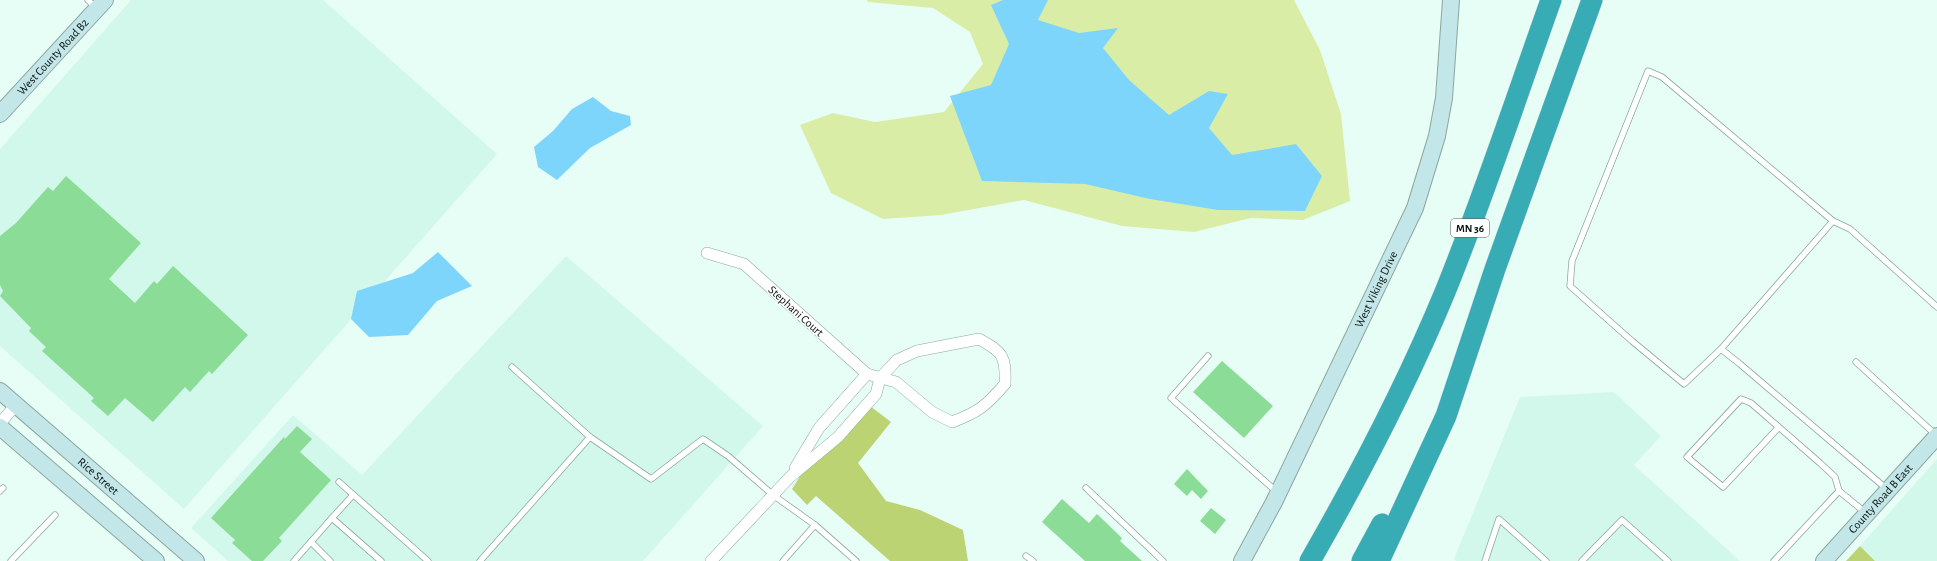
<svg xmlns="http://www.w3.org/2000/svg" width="1937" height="561" viewBox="0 0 1937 561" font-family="'Alegreya Sans',sans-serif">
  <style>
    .built { fill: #d2f8ec }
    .green { fill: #daeda6 }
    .forest { fill: #bbd372 }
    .water { fill: #7ed5fc }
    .building { fill: #8bdc96 }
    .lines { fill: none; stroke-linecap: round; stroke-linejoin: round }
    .lane-casing { stroke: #8ba79e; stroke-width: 7 }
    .street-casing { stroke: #8ba79e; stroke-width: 12 }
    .secondary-casing { stroke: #8ba79e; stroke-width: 18 }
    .highway-casing { stroke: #dcdedd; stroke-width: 22 }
    .lane { stroke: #fff; stroke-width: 5.5 }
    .street { stroke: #fff; stroke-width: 11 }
    .secondary { stroke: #c3e6e8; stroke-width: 16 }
    .highway { stroke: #38acb4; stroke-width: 21 }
    .labels { text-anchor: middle; stroke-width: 3; stroke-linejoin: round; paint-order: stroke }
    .shield { fill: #fff; stroke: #515856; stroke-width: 1 }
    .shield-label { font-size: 11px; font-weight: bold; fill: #07110e }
    .street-label { font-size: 12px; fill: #07110e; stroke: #fff }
  </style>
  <rect width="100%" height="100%" fill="#e7fef7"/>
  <g class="built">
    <path d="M131,0H323L497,154L184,509L0,346V149Z"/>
    <path d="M566,256L763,426L643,561H228L191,528L293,415L362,475Z"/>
    <path d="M1614,392L1661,436L1634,465L1740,561H1456L1454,559L1520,397Z"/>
    <path d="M1937,459V561H1875L1860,546Z"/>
  </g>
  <path class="green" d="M867,0H1294L1320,50L1341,114L1350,201L1303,220L1251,218L1194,232L1122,226L1024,200L941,215L883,219L831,193L800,125L833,113L875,122L944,112L983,64L970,32L933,8L868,2Z"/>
  <g class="forest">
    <path d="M870,406L891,422L858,463L886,501L920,510L963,530L968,561H890L816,496L807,505L792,489L802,473Z"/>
    <path d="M1860,546L1875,561H1846Z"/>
  </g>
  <g class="water">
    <path d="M1003,0H1048L1038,20L1079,33L1118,28L1103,48L1129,80L1169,115L1209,91L1228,94L1209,128L1232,155L1296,144L1322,176L1305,211L1218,210L1150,199L1085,184L982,181L950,96L991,85L1009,44L991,5Z"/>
    <path d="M593,97L611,111L630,116L631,125L590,148L557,180L538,167L534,147L553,131L572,109Z"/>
    <path d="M438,252L472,286L437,301L408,335L369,337L351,319L357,291L413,273Z"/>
  </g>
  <g class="building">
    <path d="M66,176L141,243L109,279L135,303L154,281L157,284L173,266L248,335L212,374L209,371L190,392L185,387L153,422L125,398L108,416L91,401L94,398L42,351L46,347L29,331L31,328L0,296L3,291L0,285V236L16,223L48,187L53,191Z"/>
    <path d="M1222,361L1273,406L1244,438L1193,392Z"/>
    <path d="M297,426L312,439L300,452L331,480L279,538L282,541L263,561H252L232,543L235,540L211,518L284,437L285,439Z"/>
    <path d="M1187,469L1208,491L1201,499L1192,490L1187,496L1174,484Z"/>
    <path d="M1062,499L1089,523L1097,514L1122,538L1120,541L1142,561H1085L1042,522Z"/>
    <path d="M1211,508L1226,520L1215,534L1200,521Z"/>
  </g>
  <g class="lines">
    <g class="lane-casing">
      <g id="lane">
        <path d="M88,0L96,8"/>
        <path d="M1721,349L1684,384L1632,341L1570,286L1572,261L1648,71L1662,77L1833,221"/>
        <path d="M1208,356L1171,398L1277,492"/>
        <path d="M1856,362L1936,435"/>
        <path d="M512,367L590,437L651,479L703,439L728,456L773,495L815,525L783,561"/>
        <path d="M1779,427L1723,487L1687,457L1741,399L1751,403L1820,463L1835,477L1839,491"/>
        <path d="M339,482L428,561"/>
        <path d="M1086,488L1163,561"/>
        <path d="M1888,490L1740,364L1721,349L1833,221L1850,229L1937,307"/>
        <path d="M0,491L3,488"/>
        <path d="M332,518L353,495"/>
        <path d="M815,525L856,561"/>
        <path d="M311,542L330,561"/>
        <path d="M1026,556L1033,561"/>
        <path d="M11,561L55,515"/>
        <path d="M294,561L332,518L381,561"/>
        <path d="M480,561L590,437"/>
        <path d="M1485,561L1499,519L1546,561"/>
        <path d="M1582,561L1622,520L1668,561"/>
        <path d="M1774,561L1839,491L1866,513"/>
      </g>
    </g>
    <g class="street-casing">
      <g id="street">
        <path d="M707,253L744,264L867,374L896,382L932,412L952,422C979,412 987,405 1005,384C1006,356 1003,352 979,339L917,351L897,360L880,378L876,394L838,437L790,477L711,561"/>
        <path d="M0,423L16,405"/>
        <path d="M795,468L819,428L867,374"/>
      </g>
    </g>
    <g class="secondary-casing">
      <g id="secondary">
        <path id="s1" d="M0,114L105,0"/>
        <path id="s2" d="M0,391L196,561"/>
        <path d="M0,427L156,561"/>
        <path id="s3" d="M1242,561L1274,502L1415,208L1437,136L1444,98L1451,0"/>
        <path id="s4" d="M1824,561L1937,436"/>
      </g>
    </g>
    <g class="highway-casing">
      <g id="highway">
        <path d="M1310,561C1360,474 1407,384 1445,292C1484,196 1516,98 1551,0"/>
        <path d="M1362,561L1382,524"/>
        <path d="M1379,561L1446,416L1495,269L1592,0"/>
      </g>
    </g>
    <use href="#lane" class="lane"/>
    <use href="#street" class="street"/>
    <use href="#secondary" class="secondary"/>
    <use href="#highway" class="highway"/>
  </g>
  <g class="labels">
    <rect class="shield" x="1451" y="219" width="38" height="18" rx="3"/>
    <g class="shield-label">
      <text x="1470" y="232">MN 36</text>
    </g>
    <g class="street-label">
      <text dy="4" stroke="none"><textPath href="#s1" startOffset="78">West County Road B2</textPath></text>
      <text dy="4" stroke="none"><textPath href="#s3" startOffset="303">West Viking Drive</textPath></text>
      <text transform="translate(796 311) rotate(42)" y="4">Stephani Court</text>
      <text dy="4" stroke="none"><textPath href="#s2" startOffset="130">Rice Street</textPath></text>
      <text dy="4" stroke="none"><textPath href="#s4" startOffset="84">County Road B East</textPath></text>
    </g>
  </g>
</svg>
